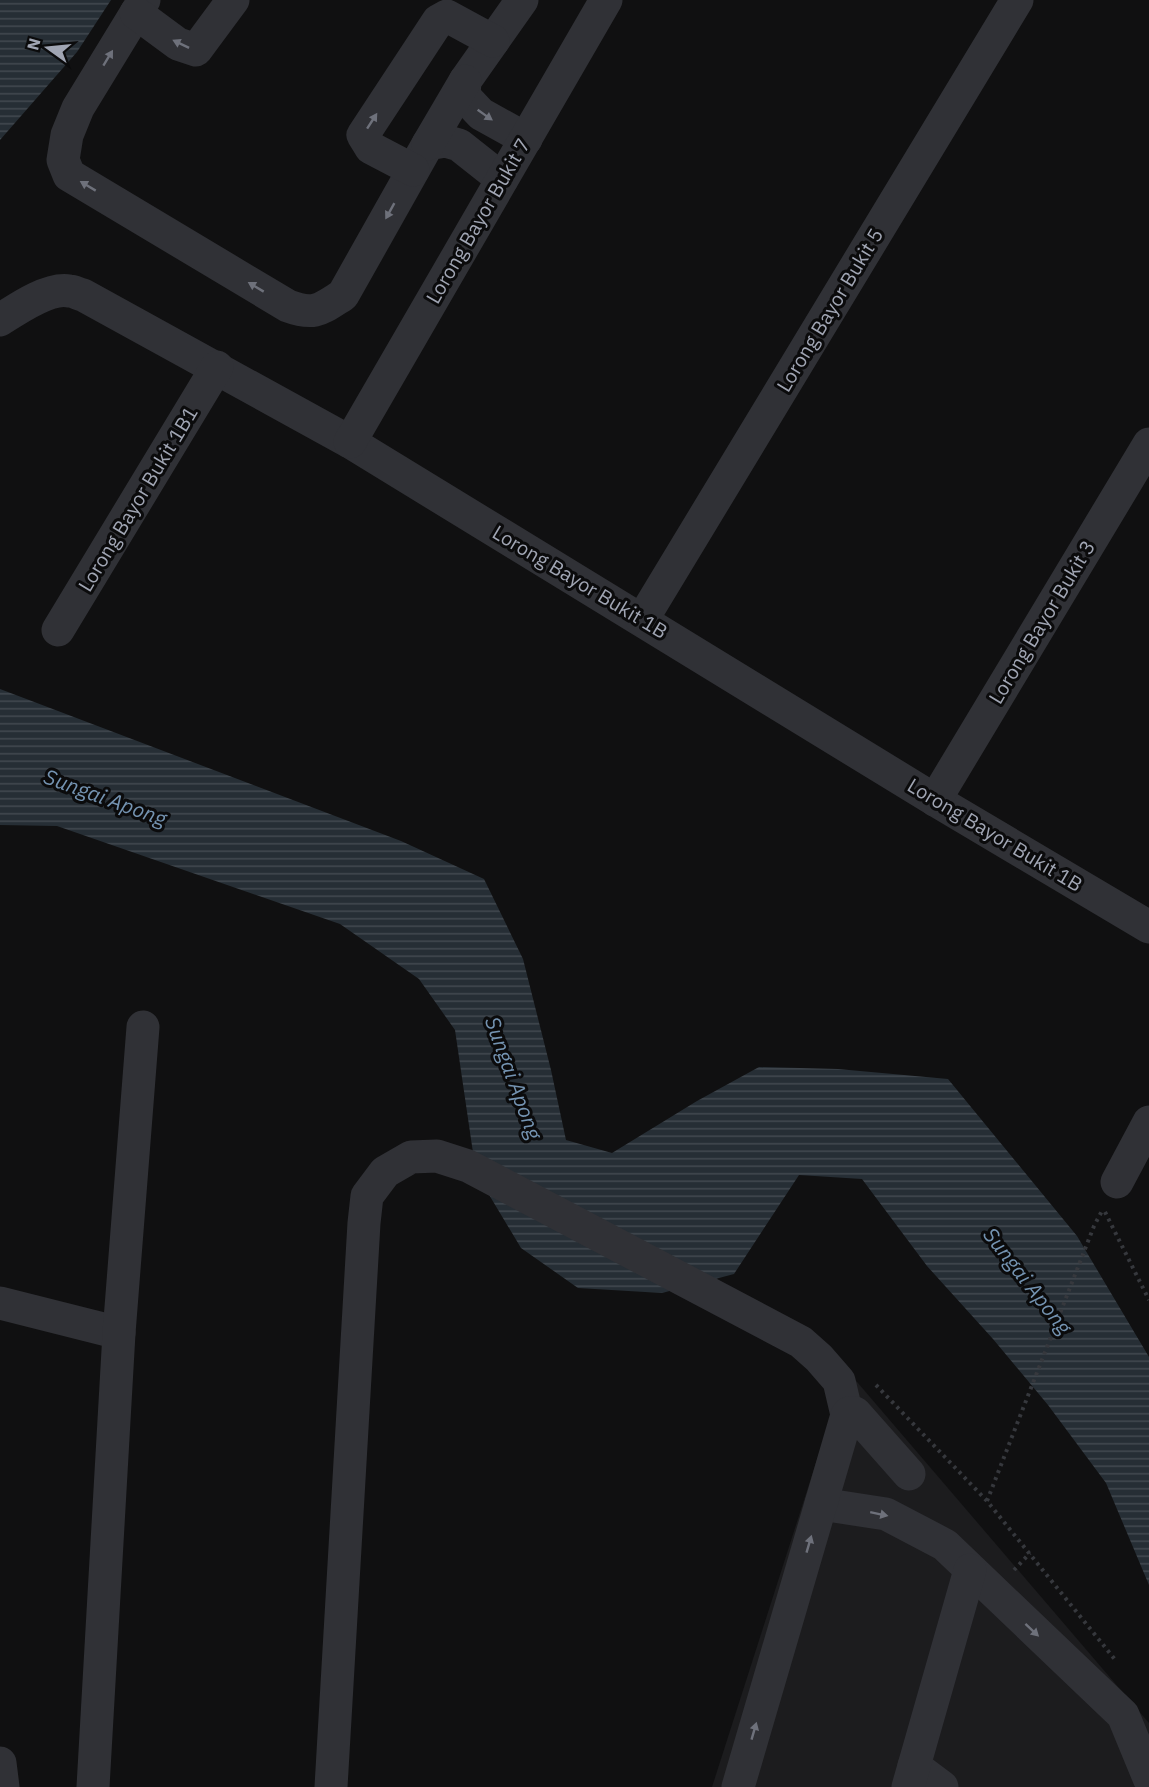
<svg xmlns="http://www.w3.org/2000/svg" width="1149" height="1787" viewBox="0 0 1149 1787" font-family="'IBM Plex Sans',sans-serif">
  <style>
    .built { fill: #1c1c1e }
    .water { fill: url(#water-rules) }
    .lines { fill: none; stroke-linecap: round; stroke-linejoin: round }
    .path { stroke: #36383d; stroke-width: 4; stroke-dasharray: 3 4.5; stroke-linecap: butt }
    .minor { stroke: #303136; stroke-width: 33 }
    .oneway { fill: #6e717b }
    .labels { text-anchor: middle; stroke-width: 6; stroke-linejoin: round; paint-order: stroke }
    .street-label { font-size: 20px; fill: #a0a5b3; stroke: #0b0b0c }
    .water-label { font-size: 21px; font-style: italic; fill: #7493b1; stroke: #0b0b0c }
  </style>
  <defs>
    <pattern id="water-rules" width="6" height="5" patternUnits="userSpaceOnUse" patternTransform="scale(1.5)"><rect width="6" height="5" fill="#262e35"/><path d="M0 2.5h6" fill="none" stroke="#424950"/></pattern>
  </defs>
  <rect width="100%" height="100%" fill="#101011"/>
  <path class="built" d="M846,1369L1149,1723V1787H712Z"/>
  <g class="water">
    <path d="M0,0H111L77,52L0,140Z"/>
    <path d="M0,689L401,841L484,879L523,959L551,1070L566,1140L612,1153L697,1101L759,1067L838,1069L948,1079L1077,1236L1149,1357V1585L1106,1483L1048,1405L993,1339L927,1266L862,1179L799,1175L734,1274L662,1293L578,1288L521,1248L476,1173L455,1030L419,979L340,924L57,826L0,825Z"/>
  </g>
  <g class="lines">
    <g class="path">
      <path d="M1105,1212L1149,1300"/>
      <path d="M876,1385L987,1501L1117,1662"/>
      <path d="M987,1501L1094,1226L1103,1209"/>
      <path d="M1014,1570L1030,1553"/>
    </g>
    <g class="minor">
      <path d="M144,0L78,108L67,135L63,160L69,175L288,306C315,316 321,309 343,295L428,144L445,141L459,145L502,179"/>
      <path d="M522,0L465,81L464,96L481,114L526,139"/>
      <path d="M136,13L178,44L196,50L233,0"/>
      <path d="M428,144L465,81"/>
      <path d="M413,170L371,148L363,135L438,21L447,16L493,41"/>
      <path d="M0,320C17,309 49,287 69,291C74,291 78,294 83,295L350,442L935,800L1149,927"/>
      <path d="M350,442L606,0"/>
      <path d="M642,620L1017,0"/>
      <path d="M58,630L217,367"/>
      <path d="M935,800L1149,444"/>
      <path d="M1117,1182L1149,1122"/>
      <path d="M0,1303L119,1333"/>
      <path d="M821,1504L886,1514L945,1545L1123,1715L1149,1778"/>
      <path d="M0,1763L3,1787"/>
      <path d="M914,1766L942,1787"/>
      <path d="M93,1787L119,1333L143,1027"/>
      <path d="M331,1787L364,1223L367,1196L385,1172L411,1157L437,1156L468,1166L801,1342L819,1358L839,1381L847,1415"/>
      <path d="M738,1787L847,1415L849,1413H855L909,1474"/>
      <path d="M908,1787L970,1570"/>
    </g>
  </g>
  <defs><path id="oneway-solid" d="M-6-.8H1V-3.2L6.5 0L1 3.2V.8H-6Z" transform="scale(1.5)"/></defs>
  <g class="oneway">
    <use href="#oneway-solid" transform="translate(181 44) rotate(-154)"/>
    <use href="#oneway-solid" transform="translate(108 58) rotate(-59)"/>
    <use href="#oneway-solid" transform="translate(485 115) rotate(35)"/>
    <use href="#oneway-solid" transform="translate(372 121) rotate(-57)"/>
    <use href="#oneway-solid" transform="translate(88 186) rotate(-149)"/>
    <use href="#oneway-solid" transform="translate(390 211) rotate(119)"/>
    <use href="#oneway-solid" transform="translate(256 287) rotate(-149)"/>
    <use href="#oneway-solid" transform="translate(879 1514) rotate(12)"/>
    <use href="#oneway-solid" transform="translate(809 1544) rotate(-74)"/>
    <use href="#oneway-solid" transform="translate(1032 1630) rotate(43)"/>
    <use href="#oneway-solid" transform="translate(754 1731) rotate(-74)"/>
  </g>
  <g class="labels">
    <g class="street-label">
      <text transform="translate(478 221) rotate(-60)" y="7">Lorong Bayor Bukit 7</text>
      <text transform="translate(830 310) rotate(-59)" y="7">Lorong Bayor Bukit 5</text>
      <text transform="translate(138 499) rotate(-59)" y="7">Lorong Bayor Bukit 1B1</text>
      <text transform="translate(580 582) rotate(31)" y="7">Lorong Bayor Bukit 1B</text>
      <text transform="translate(1042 622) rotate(-59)" y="7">Lorong Bayor Bukit 3</text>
      <text transform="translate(995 835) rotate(31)" y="7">Lorong Bayor Bukit 1B</text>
    </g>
    <g class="water-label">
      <text transform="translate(105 798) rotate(20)" y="7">Sungai Apong</text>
      <text transform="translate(513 1078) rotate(70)" y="7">Sungai Apong</text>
      <text transform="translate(1027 1281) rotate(52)" y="7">Sungai Apong</text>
    </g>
  </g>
  <g transform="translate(48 48) rotate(285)" stroke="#0b0b0c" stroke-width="4.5" paint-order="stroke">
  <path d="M0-4.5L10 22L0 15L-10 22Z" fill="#a0a5b3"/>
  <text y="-9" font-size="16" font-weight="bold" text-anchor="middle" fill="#a0a5b3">N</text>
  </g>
</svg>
